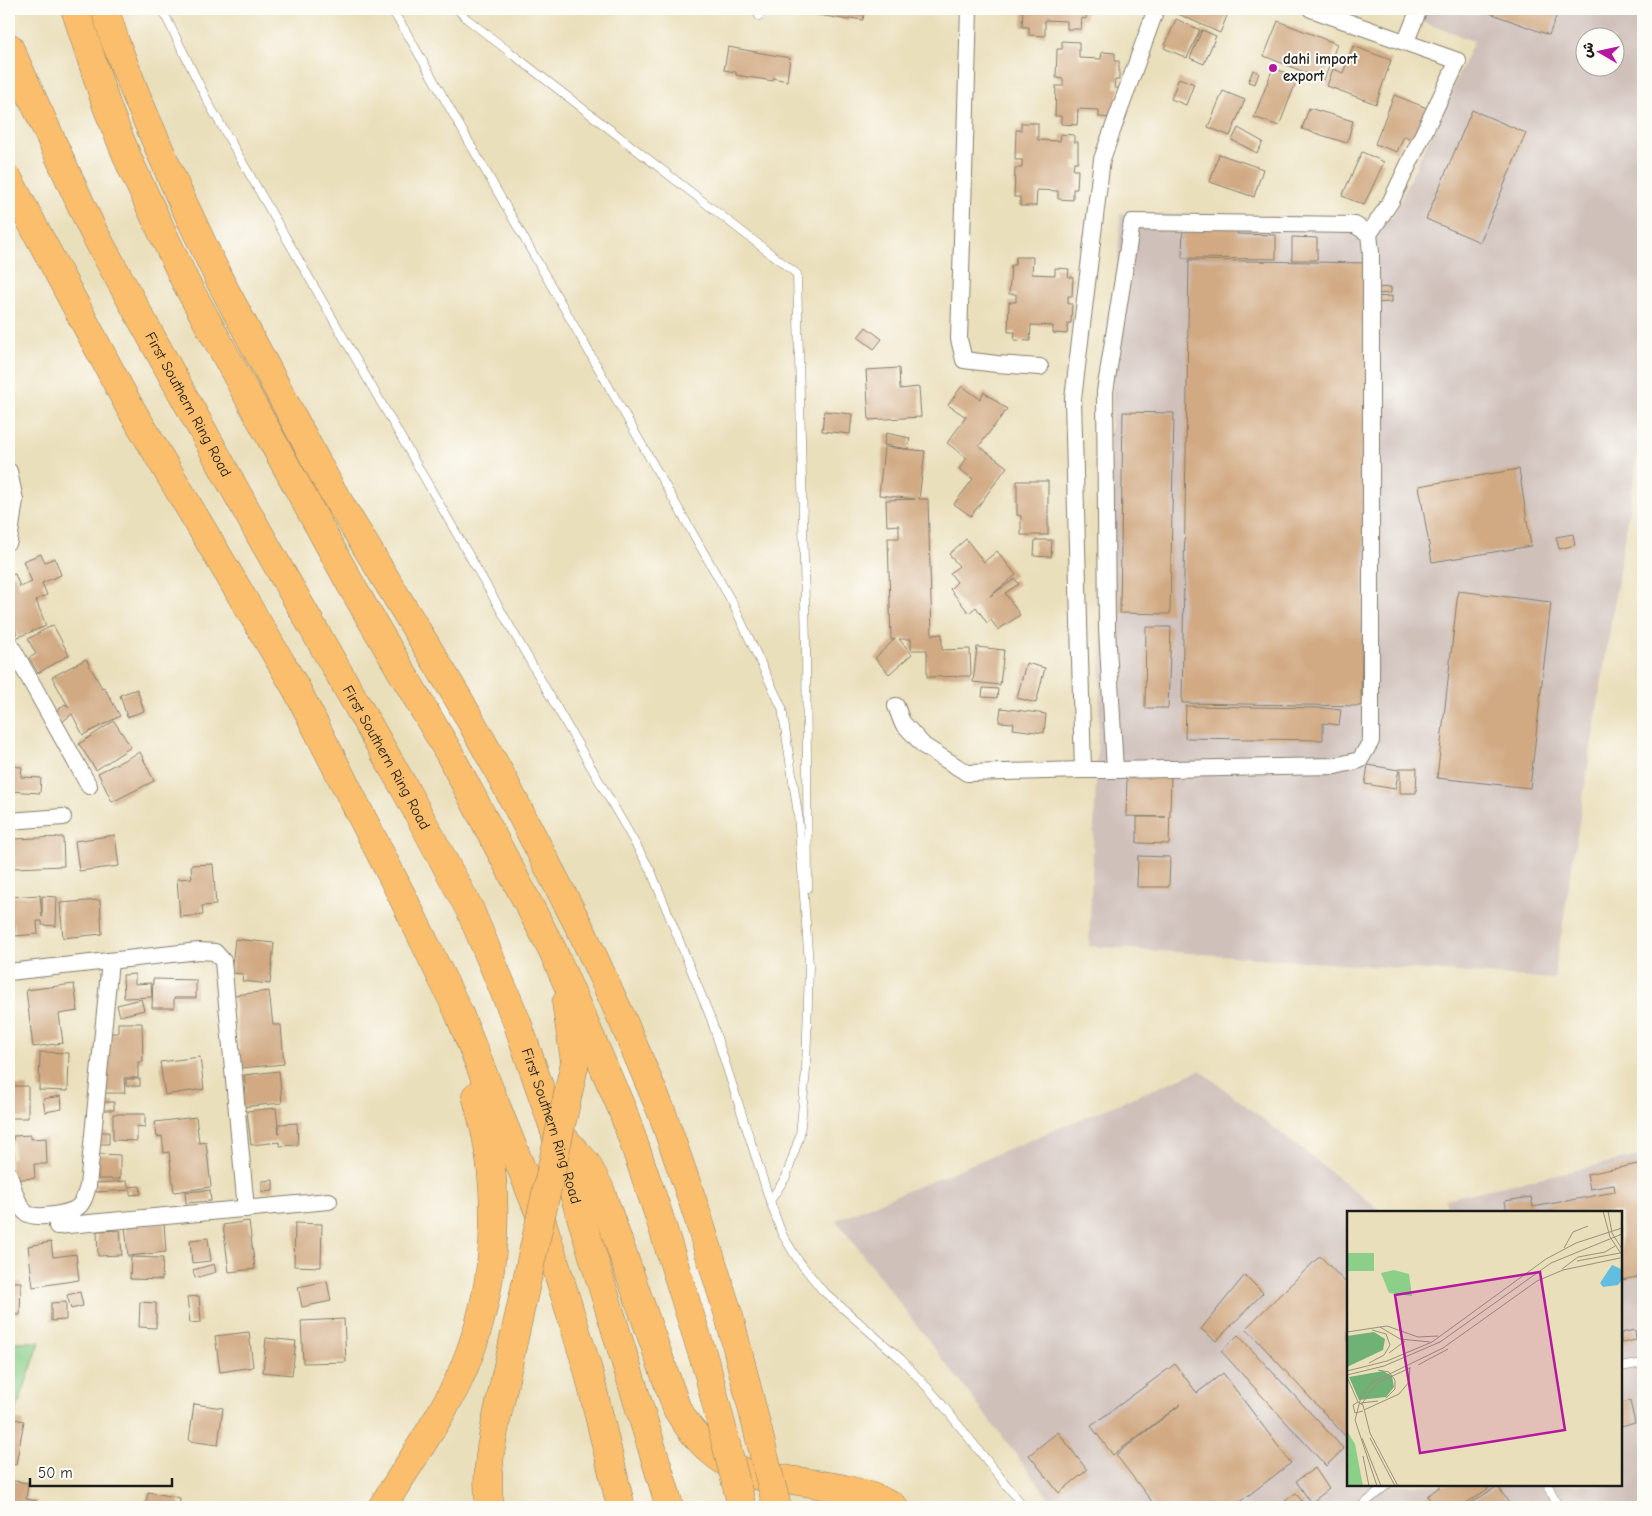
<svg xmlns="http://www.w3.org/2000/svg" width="1652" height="1516" viewBox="0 0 1652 1516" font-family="'Comic Neue','Playpen Sans Arabic',sans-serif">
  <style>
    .industrial { fill: #cfc0ba; fill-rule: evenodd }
    .green { fill: #8bcf89; stroke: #547652 }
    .building { fill: #d1aa84 }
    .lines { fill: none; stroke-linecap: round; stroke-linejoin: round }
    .lane-casing { stroke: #837e6c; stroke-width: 9 }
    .street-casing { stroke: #837e6c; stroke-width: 18 }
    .highway-casing { stroke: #837e6c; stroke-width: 29 }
    .lane { stroke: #fff; stroke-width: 8 }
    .street { stroke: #fff; stroke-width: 16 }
    .highway { stroke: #fabe6d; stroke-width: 28 }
    .highway-bridge-casing { stroke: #837e6c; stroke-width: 29; stroke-linecap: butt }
    .highway-bridge { stroke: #fabe6d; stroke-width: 28 }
    .poi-dot { fill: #b5179e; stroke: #fdfcf7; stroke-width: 2 }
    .labels { text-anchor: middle; stroke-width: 4; stroke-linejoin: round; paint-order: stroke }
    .poi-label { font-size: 15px; font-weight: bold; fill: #1c1c1c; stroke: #fdfcf7; text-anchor: start }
    .street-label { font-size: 15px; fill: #1c1c1c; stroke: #fdfcf7 }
    .inset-road { fill: none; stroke: #98917b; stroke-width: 1 }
    .view { fill: #b5179e; fill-opacity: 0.15; stroke: #b5179e; stroke-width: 2.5 }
    .inset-edge { fill: none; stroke: #1c1c1c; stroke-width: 2.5 }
  </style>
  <rect width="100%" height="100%" fill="#fdfcf7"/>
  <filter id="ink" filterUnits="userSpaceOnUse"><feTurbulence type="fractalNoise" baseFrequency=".02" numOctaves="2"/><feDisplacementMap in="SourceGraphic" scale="10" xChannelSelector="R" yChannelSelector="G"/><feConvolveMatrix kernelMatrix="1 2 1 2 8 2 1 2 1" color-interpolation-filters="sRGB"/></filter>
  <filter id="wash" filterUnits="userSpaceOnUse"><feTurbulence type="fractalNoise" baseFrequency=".0096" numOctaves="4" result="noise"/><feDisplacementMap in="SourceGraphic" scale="20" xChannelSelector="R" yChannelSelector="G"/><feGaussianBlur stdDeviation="1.12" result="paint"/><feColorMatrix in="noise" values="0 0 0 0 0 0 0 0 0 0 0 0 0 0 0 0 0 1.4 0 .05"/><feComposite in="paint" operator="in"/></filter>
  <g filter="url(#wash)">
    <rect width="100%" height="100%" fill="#eadfbb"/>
    <g class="industrial">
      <path d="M1388,9H1643V423L1554,979L1089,946L1120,214L1392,218L1474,41ZM1584,38H1614V68H1584Z"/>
      <path d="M1200,1070L1382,1212H1348V1485H1621V1212H1448L1445,1199L1643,1155V1507H1056L836,1220Z"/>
    </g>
    <path class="green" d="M9,1342H40L9,1431Z"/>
    <g id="blocks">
      <g class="building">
        <path d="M805,9H865L863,20L850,18L849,20L812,14V11Z"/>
        <path d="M1023,9H1086V19L1082,18L1081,29H1067V21L1045,20V36L1029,35V27H1022Z"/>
        <path d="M1176,9H1224L1229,11L1220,33L1174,12Z"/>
        <path d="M1479,9H1559L1549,35Z"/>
        <path d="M1176,19L1200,30L1187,58L1164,48Z"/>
        <path d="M1278,21L1337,44L1324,80L1264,56Z"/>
        <path d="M1202,30L1216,36L1204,64L1190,58Z"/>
        <path d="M1062,41L1079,42V58L1101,59L1102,52L1115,53V61H1119V80H1115L1114,88H1119L1114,118L1099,117V110L1078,109L1077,125L1061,124V116H1055L1056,86H1063V79L1056,78L1057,49H1062Z"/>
        <path d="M1353,46L1391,60L1376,104L1327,86L1333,69L1343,73Z"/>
        <path d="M728,47L790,58L787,81L773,78V81L736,75V72L724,70Z"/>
        <path d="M1273,68L1298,77L1279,126L1254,117Z"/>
        <path d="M1253,70L1259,73L1255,84L1248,82Z"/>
        <path d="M1179,78L1194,84L1186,105L1171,99Z"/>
        <path d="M1223,91L1245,100L1230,136L1208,127Z"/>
        <path d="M1394,95L1427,108L1414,140L1404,136L1397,152L1375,144Z"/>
        <path d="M1309,108L1353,121L1347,143L1302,129Z"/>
        <path d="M1472,110L1526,133L1480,242L1426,219Z"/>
        <path d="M1021,123H1038V140L1060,141L1061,134L1074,135V142H1078V162H1074L1073,170H1078L1077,189H1073V200L1058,199V191L1037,190L1036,206H1020V197H1014L1015,168H1022V160H1015L1016,130H1021Z"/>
        <path d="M1238,128L1263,142L1257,153L1232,140Z"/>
        <path d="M1362,152L1384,162L1364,205L1342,196Z"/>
        <path d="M1219,154L1263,169L1254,197L1210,182Z"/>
        <path d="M1183,225L1238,226L1237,234L1276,235V259L1182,258Z"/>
        <path d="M1292,237L1317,238V260H1292Z"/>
        <path d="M1016,257H1033L1032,274L1055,275V268L1069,269L1068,277H1073L1072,296H1068V304H1072L1071,323H1068L1067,334L1053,333V326L1031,325L1030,341L1014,340L1015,332H1008L1009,302H1016V294H1009L1011,265H1015Z"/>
        <path d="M1189,260L1369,263L1361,706L1182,703Z"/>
        <path d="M1391,287V293L1376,294L1375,288Z"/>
        <path d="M1392,296V302L1375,303L1374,297Z"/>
        <path d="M866,327L882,339L874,349L858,337Z"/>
        <path d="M899,368L900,389L919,387L921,417L869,420L866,370Z"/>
        <path d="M962,386L980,399L984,392L1007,409L979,446L1007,467L971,516L954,504L973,479L959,469L967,458L947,443L966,417L948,405Z"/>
        <path d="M824,411L852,414L850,434L822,431Z"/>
        <path d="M1123,412L1174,413L1170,614L1120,613Z"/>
        <path d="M886,433L910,438L908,449L884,445Z"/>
        <path d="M884,447L925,451L919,499H928L932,635L942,634V650L970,649L971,676L927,677V650H911V639H899L912,654L889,674L875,658L895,639L891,640L888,538H899V525L887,526L886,500L915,499L879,495Z"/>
        <path d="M1519,469L1531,546L1432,562L1419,486Z"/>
        <path d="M1017,481H1048V535H1021V516L1017,515Z"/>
        <path d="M1573,534L1575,545L1559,549L1556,537Z"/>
        <path d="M966,539L984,562L997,551L1016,575L990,596L1015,579L1019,584L1005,593L1020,615L998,630L991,620L987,623L976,607L969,613L950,589L957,582L950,573L959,566L949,554Z"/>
        <path d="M1035,540H1052L1051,557L1034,556Z"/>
        <path d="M41,554L45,562L55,558L61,575L42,583L47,595L36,600L46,626L18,637L9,614V576L15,574L20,587L32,582L23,561Z"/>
        <path d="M1458,591L1551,602L1530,788L1437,778Z"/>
        <path d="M53,625L69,655L38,673L29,658L36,654L28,639Z"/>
        <path d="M1146,627H1171L1168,708H1145Z"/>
        <path d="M977,647L1004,650L1000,685L973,682Z"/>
        <path d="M86,659L102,688L104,687L120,716L83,735L72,714L61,723L54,713L65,704L69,708L52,677Z"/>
        <path d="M1026,663L1045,668L1036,703L1017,698Z"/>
        <path d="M983,688L998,689L997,698L982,697Z"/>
        <path d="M137,689L144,711L127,717L120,695Z"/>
        <path d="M1186,706L1324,708L1341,710L1339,725L1323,723V740L1185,738Z"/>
        <path d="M1001,708L1046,714L1044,733L1013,729L1014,723L999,722Z"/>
        <path d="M114,721L131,747L96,770L79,744Z"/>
        <path d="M140,752L154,781L112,802L98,773Z"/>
        <path d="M1368,765L1399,770L1395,789L1365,784Z"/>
        <path d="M9,766L22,767L21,777L41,778L40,793L9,791Z"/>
        <path d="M1400,768H1417L1416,793H1400Z"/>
        <path d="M1127,775L1171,776L1169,844L1137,843V817H1166L1126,816Z"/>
        <path d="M115,835L119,866L79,871L75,841Z"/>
        <path d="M63,837L64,866L14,868L13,839Z"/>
        <path d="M1138,856L1170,857L1169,887H1137Z"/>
        <path d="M213,864L216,905L202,906L203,915L180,917L177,879L192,878L191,865Z"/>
        <path d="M40,895L42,917V896L57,897L56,926L42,925V921H37L38,934L15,936L14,924L9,925V897Z"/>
        <path d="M100,900L102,934L63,938L60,903Z"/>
        <path d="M235,939L274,943L270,984L242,981L243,974L231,973Z"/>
        <path d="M135,974V984L151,983L152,997L124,998L123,975Z"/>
        <path d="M153,979L196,980V998H174V1008H152Z"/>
        <path d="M74,984L78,1011L59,1014L63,1043L33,1047L26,990Z"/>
        <path d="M269,991L273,1025H281L284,1064L241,1068L234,995Z"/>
        <path d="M141,999L144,1010L120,1016L117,1005Z"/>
        <path d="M118,1023H142L143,1062H138V1078H124L125,1093H103L102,1064H108V1033H118Z"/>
        <path d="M40,1052L69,1053L68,1091L39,1090Z"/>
        <path d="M200,1057L204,1089L165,1095L160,1062Z"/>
        <path d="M9,1065H14V1086H28V1118H9Z"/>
        <path d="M279,1071L282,1103L241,1107L240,1094L246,1093L244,1075Z"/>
        <rect x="126" y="1079" width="14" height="7"/>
        <path d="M61,1096L62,1109L45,1112L43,1099Z"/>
        <path d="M102,1102H114V1110H103Z"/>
        <path d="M276,1108L279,1134V1124L297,1123L298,1145L280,1146L279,1142L251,1145L247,1111Z"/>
        <path d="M113,1114H145V1127L137,1126V1141L113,1140Z"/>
        <path d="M196,1117L199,1143L206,1142L211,1187L174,1192L169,1152L164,1153L162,1136L157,1137L155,1122Z"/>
        <path d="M99,1132H109V1144H100Z"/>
        <path d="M31,1135V1139L46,1138L47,1164H34L35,1178L11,1180L10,1158H14L13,1136Z"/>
        <path d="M98,1154L120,1155V1179H98Z"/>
        <path d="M1643,1163V1276L1621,1280V1212H1507L1505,1201L1531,1197L1533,1207L1615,1192L1614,1185L1590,1189L1587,1174Z"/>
        <path d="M273,1180V1191L262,1192V1181Z"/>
        <path d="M127,1181L128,1187L140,1186L141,1194L130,1195V1190L96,1192V1183Z"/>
        <path d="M210,1190L211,1201L186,1203L185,1192Z"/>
        <path d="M249,1221L255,1269L229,1272L223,1225Z"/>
        <path d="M164,1223L166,1252L128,1256L125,1226Z"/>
        <path d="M295,1223L322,1224L321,1267L294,1266Z"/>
        <path d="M120,1230L122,1255L98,1256L97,1231Z"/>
        <path d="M208,1238L211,1261L192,1263L190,1240Z"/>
        <path d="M51,1242L53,1257L76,1254L79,1280L33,1287L28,1246Z"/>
        <path d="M1320,1256L1348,1285V1439L1246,1328Z"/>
        <path d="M131,1257L163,1258L162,1280L130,1279Z"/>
        <path d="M214,1264L216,1272L195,1278L193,1270Z"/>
        <path d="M1245,1275L1263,1293L1216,1341L1201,1329Z"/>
        <path d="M327,1281L331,1301L302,1307L298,1287Z"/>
        <path d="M9,1282H21L20,1315L9,1314Z"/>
        <path d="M80,1292L83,1306L71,1309L67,1295Z"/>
        <path d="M199,1296L201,1322L190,1323L187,1297Z"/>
        <path d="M66,1302V1320L51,1321V1303Z"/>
        <path d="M140,1302L156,1303V1328L139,1327Z"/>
        <path d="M344,1319L346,1362L303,1363L301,1321Z"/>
        <path d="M1635,1330L1636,1340L1621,1343V1333Z"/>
        <path d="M249,1332L253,1367L220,1372L215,1336Z"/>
        <path d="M1238,1335L1344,1449L1326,1466L1221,1351Z"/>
        <path d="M266,1338L296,1341L292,1375L263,1372Z"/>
        <path d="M1175,1364L1197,1393L1223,1373L1291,1463L1233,1507H1156L1116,1455L1181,1404L1113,1455L1091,1426Z"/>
        <path d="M1630,1401L1635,1423L1621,1427V1403Z"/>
        <path d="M194,1404L223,1408L218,1445L189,1441Z"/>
        <path d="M9,1418L24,1421L16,1465L9,1463Z"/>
        <path d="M1058,1432L1087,1470L1059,1493L1029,1455Z"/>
        <path d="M1315,1468L1329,1489L1311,1503L1296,1481Z"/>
        <path d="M9,1480L28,1483L26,1499L37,1501L36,1507H9Z"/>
        <path d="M1442,1485H1485L1488,1489L1460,1507H1436L1427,1496Z"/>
        <path d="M1498,1486L1511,1507H1464Z"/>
        <path d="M148,1492L180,1498L179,1507H145Z"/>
        <path d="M1296,1493L1306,1507H1276Z"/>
      </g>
    </g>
  </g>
  <g filter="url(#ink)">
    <use href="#blocks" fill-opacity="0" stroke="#837e6c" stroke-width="1"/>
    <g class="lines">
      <g class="lane-casing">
        <g id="lane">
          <path d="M162,9L209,104L651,871L711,1019L770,1201L782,1234L798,1260L822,1290L901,1359L937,1398L1024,1507"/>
          <path d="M391,9L405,30L732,602L782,708L798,814L809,965L806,1070L800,1135L786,1177L770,1201"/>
          <path d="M457,9L467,19L797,274L806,645L808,888"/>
          <path d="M758,9L759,16"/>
          <path d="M1621,1367L1643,1363"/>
          <path d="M1548,1485L1558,1507"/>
          <path d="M1360,1507L1387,1485"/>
        </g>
      </g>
      <g class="street-casing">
        <g id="street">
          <path d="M969,9L959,339L964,360L997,364L1040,367"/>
          <path d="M1311,9L1458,61L1391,201L1369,234"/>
          <path d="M1406,41L1419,9"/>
          <path d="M9,471L15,500L9,541"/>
          <path d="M9,642L89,786"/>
          <path d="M896,706L902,722L924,746L967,773L1083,770"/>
          <path d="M1115,770L1107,629L1105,392L1132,222L1355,225L1369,234L1371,252V741L1360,760L1335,766L1115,770H1083L1073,399L1102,159L1156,9"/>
          <path d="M9,821L63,817"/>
          <path d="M9,972L199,951L215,952L223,961L246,1209"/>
          <path d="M9,1174C13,1186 16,1204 26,1213C35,1220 70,1214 78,1207C84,1202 86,1193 88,1186L110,961"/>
          <path d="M57,1226L329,1201"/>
        </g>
      </g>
      <g class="highway-casing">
        <g id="highway">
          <path d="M75,9L107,107L131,166L185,281L351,585L448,751L552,949L622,1109L658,1213"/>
          <path d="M105,9L115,41L138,100L178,192L219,279L331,489L458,698L498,770L582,932L623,1021L662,1113L695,1208"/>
          <path id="s1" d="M9,47L93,231L260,535L405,789L470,910L517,1022L553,1126L666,1494L669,1507"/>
          <path d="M9,180L128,404L296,688L402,896L458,1011L540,1215L588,1370L621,1507"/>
          <path d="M566,1003L575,1062"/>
          <path d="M558,1132L586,1163L600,1189L677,1409C693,1437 718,1463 750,1474C760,1477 773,1478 784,1479C821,1485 861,1488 894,1507"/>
          <path d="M382,1507C402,1475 423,1444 442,1411C448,1400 455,1389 460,1377C499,1289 504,1188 476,1096"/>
          <path d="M490,1507C483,1465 497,1420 505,1379"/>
        </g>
      </g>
      <use href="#lane" class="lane"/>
      <use href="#street" class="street"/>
      <use href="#highway" class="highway"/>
      <g class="highway-bridge-casing">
        <g id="highway-bridge">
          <path d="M695,1208L729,1316L777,1507"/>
          <path d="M658,1213L708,1372L742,1507"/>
          <path d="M505,1379L575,1062"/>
        </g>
      </g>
      <use href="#highway-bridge" class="highway-bridge"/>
    </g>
  </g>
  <circle class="poi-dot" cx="1273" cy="68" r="5"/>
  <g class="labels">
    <g class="poi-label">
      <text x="1283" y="64">dahi import<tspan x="1283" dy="17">export</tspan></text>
    </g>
    <g class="street-label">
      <text dy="5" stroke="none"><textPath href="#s1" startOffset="400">First Southern Ring Road</textPath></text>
      <text dy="5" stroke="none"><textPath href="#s1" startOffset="805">First Southern Ring Road</textPath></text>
      <text dy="5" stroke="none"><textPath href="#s1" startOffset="1210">First Southern Ring Road</textPath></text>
    </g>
  </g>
  <g transform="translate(1347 1211)">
    <rect width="275" height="275" fill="#eadfbb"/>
    <path d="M0,42H27V60H0ZM47,59L62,63L65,85L42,82L34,62ZM0,220L8,233L16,275H0Z" fill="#8bcf89"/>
    <path d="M27,121L38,128L36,139L0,156V125ZM36,160L45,165L47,176L39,186L12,189L2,166Z" fill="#70b275"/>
    <path d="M265,54L274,58L275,69L271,74L256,76L253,72Z" fill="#62bee0"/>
    <path class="inset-road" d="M256,0L263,26L275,44M261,0L265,22L275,38M217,37L226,21L241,15M230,50L273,42M215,58L231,46L258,41L268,35M33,116L53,128L83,131M0,121L40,115L71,126L91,125M42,142L58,130M22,152L37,144L43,134L39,123L25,119M71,154L101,138M31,159L42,161L48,169V178L39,187M0,160L40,150L85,131L199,48L229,32L275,17M0,164L37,155L93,131L204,52L275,23M0,166L11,191M14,192L31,190M14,194L30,172L63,157M17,199L52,183L62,171L63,156M16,200L8,202L6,194L11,191L16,194L23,222L51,275M15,227L34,275M23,227L48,275M16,245L22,275M30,275L8,209L14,186L24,172L96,137L190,70L216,59L273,47"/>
    <path class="view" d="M193,61L218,219L73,242L48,84Z"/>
    <rect width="275" height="275" class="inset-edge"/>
  </g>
  <rect width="1652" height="1516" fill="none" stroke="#fdfcf7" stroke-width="30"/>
  <g transform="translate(1600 52) rotate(279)"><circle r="24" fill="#fdfcf7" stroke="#a3a29f"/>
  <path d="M0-4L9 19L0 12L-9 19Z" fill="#b5179e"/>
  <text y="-8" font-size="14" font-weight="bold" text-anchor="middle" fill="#1c1c1c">ش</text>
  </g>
  <path d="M30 1478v8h142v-8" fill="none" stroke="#1c1c1c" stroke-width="2.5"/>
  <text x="38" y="1478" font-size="15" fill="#1c1c1c" stroke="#fdfcf7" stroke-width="4" paint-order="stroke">50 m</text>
</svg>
